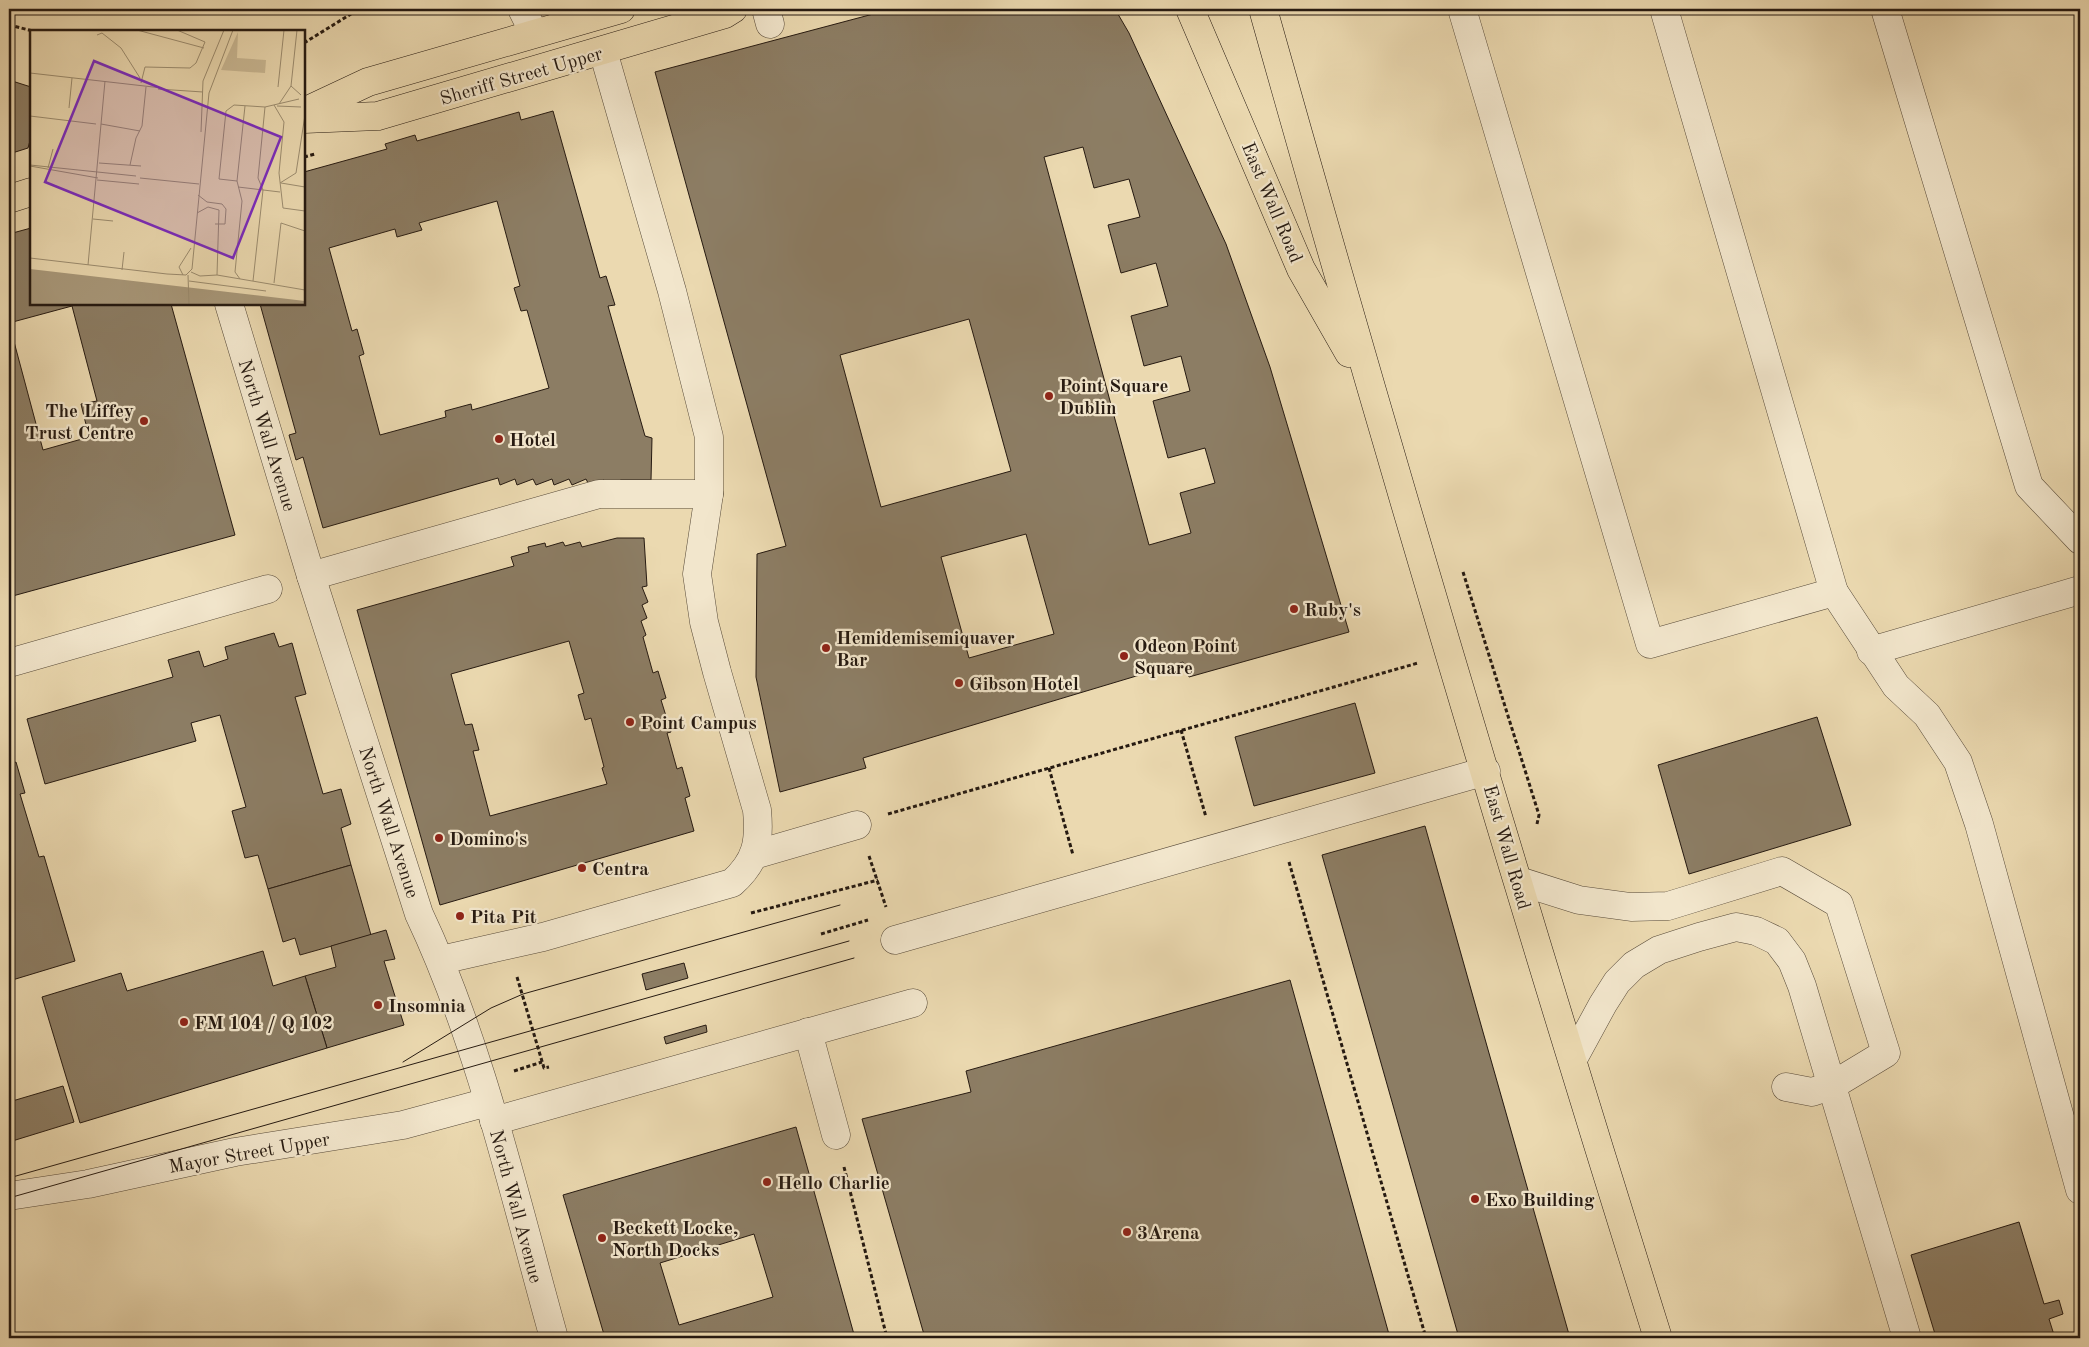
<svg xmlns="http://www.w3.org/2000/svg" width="2089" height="1347" viewBox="0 0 2089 1347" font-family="'Old Standard TT',serif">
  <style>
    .building { fill: #8c7d64; stroke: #261a11; fill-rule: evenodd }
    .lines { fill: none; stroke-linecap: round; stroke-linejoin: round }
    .minor-casing { stroke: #574a39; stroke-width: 29 }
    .major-casing { stroke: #261a11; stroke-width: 29 }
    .path { stroke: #261a11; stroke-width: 3; stroke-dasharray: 4 2.5; stroke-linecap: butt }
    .minor { stroke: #f2e6cc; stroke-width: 28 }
    .major { stroke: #ebd9b0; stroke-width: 28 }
    .tram { stroke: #261a11; stroke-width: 1 }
    .poi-dot { fill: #8f2418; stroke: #f2e6cc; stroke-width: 2 }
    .labels { text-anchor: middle; stroke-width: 4.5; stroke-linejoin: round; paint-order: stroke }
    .street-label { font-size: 19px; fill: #261a11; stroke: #f2e6cc }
    .poi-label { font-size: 19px; font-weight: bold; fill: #261a11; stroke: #f2e6cc; text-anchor: start }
    .inset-road { fill: none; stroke: #9c8d70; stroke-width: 1 }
    .view { fill: #7b2cbf; fill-opacity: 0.15; stroke: #7b2cbf; stroke-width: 2.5 }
    .inset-edge { fill: none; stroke: #261a11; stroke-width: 2.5 }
  </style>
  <rect width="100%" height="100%" fill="#ebd9b0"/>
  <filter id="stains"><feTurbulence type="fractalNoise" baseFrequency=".004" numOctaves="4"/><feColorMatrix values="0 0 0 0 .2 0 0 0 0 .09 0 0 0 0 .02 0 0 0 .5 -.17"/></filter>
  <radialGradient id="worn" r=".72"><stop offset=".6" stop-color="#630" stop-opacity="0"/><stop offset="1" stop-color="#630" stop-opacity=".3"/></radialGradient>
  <g class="building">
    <path d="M892,9H1115L1129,33L1226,244L1270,367L1349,632L1189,677L1183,662L863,758L866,768L780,792L756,677L757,554L786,546L655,72ZM1083,147L1094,188L1129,179L1140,217L1108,225L1121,273L1156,263L1168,306L1131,316L1144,366L1181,356L1190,391L1153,401L1168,458L1205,448L1215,483L1180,493L1191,533L1149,545L1044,157ZM969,319L1011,471L881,507L840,355ZM1026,534L1054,634L969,658L941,557Z"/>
    <path d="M9,80L31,87V137L28,148L9,154Z"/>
    <path d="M553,111L600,278L606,276L615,305L608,306L645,436L652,438L651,480H621L607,485L604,480L589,485L586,479L572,485L569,479L554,485L552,479L536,485L533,479L517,485L515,479L500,485L498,478L323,528L303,457L296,460L289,435L296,433L260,304H304V172L387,149L385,144L415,135L417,141L519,112L521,120ZM497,201L520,286L514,288L521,311L527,310L549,388L472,410L471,404L445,411L446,417L380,435L359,356L364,354L357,329L352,331L329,248L395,229L397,237L422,230L419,223Z"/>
    <path d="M31,228V304H171L235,535L9,597V234ZM72,306L97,401L81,404L89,437L43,450L9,323Z"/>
    <path d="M617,538H644L647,586L642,587L648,602L642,605L647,618L641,621L646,635L643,637L653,673L658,671L666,698L661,700L671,732L667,733L677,769L682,767L690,796L685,798L694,831L440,905L357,610L514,566L511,557L529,552L528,547L545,543L546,547L563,542L565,546L580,542L582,547ZM569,641L584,693L578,695L585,720L591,718L604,767L602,768L607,784L490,816L473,751L479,750L472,724L465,725L451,674Z"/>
    <path d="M274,633L279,647L292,643L306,694L295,697L323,794L341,789L351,824L341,828L351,865L268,889L258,855L245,858L232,811L246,807L220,715L191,723L196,741L45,784L27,719L173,677L168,660L199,651L204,667L228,659L225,647Z"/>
    <path d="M1355,703L1375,773L1254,806L1235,737Z"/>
    <path d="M1817,717L1851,825L1689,874L1658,765Z"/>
    <path d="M9,757L11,764L16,762L25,793L20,794L39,857L44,856L75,961L9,981Z"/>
    <path d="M1425,826L1483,1032L1570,1338H1459L1322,855Z"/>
    <path d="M351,865L371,935L300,955L295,938L283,942L268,889Z"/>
    <path d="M386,930L395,959L384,961L404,1025L327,1048L305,976L336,967L331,946Z"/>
    <path d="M263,951L273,986L305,976L327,1048L80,1123L42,997L121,973L127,991Z"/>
    <path d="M684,963L688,978L646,990L642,974Z"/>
    <path d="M1290,980L1390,1338H925L862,1119L971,1092L966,1071Z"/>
    <path d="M706,1025L707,1032L666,1044L664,1037Z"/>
    <path d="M63,1086L74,1122L9,1142V1102Z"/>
    <path d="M796,1127L855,1338H605L563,1195ZM754,1234L773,1297L679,1325L660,1263Z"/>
    <path d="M2019,1222L2044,1304L2059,1300L2063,1314L2049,1319L2055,1338H1922L1935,1334L1911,1255Z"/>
  </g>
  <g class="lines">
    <g class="minor-casing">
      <g id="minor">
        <path d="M522,9L534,33"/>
        <path d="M766,9L770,24"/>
        <path d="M1462,9L1650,644L1834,592L1664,9"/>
        <path d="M1885,9L2029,486L2080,540"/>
        <path d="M229,304L311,576L419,914C481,1045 515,1199 554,1338"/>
        <path d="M311,576L599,494H709"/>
        <path d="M1834,592L1896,686L1927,715L1958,762L1979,824L2080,1190"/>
        <path d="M1871,651L2080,590"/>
        <path d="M9,663L268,589"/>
        <path d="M754,855L857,825"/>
        <path d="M1519,881L1579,900L1631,907L1668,906L1782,871L1839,904L1886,1053L1833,1085L1812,1092L1786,1087"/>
        <path d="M895,940L1486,771"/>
        <path d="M441,960L543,937L732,883C757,861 760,841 757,810L717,672L704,622L697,574L709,494V437L672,291L603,51"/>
        <path d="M808,1032L836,1135"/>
        <path d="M1573,1059L1603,1004L1617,982L1634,965L1659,950L1699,937L1736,927L1756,931L1777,941L1792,961L1802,986L1907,1338"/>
        <path d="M494,1121L913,1003"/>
        <path d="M9,1196L88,1184L235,1152L403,1125L488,1102"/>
      </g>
    </g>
    <g class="major-casing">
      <g id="major">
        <path d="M1190,9L1301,269L1349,353"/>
        <path d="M1263,9C1388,454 1520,897 1658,1338"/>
        <path d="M304,112L368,82L621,9"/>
        <path d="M304,119L378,116L725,14L733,9"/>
        <path d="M9,199L31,192"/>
      </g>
    </g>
    <g class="path">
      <path d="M9,25L33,31"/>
      <path d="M304,43L359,9"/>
      <path d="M304,157L315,154"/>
      <path d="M1463,572L1539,815L1537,824"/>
      <path d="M1181,730L1206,817"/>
      <path d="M1049,768L1073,855"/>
      <path d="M888,814L1418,663"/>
      <path d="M869,856L886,907"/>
      <path d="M1289,862L1426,1338"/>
      <path d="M751,913L878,880"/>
      <path d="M821,934L868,920"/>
      <path d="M517,977L544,1068L549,1067"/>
      <path d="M514,1071L542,1062"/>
      <path d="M844,1167L886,1334"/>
    </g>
    <use href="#minor" class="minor"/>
    <use href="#major" class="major"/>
    <g class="tram">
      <path d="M403,1062L491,1008L523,994L840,905"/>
      <path d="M9,1178L849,941"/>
      <path d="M9,1198L854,958"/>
    </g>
  </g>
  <g class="poi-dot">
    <circle cx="1049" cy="396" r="5"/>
    <circle cx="144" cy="421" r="5"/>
    <circle cx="499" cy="439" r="5"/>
    <circle cx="1294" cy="609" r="5"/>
    <circle cx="826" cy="648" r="5"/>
    <circle cx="1124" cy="656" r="5"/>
    <circle cx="959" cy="683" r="5"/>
    <circle cx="630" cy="722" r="5"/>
    <circle cx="439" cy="838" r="5"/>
    <circle cx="582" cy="868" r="5"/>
    <circle cx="460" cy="916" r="5"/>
    <circle cx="378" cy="1005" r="5"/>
    <circle cx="184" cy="1022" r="5"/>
    <circle cx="767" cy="1182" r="5"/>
    <circle cx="1475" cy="1199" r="5"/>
    <circle cx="1127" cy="1232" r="5"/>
    <circle cx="602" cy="1238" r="5"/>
  </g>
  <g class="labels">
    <g class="street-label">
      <text transform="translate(521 75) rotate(-16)" y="7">Sheriff Street Upper</text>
      <text transform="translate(1273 202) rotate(67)" y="7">East Wall Road</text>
      <text transform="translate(268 435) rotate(73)" y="7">North Wall Avenue</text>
      <text transform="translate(390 822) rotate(72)" y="7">North Wall Avenue</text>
      <text transform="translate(1508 847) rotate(74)" y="7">East Wall Road</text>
      <text transform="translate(249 1152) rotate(-10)" y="7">Mayor Street Upper</text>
      <text transform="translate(517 1206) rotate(75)" y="7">North Wall Avenue</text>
    </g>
    <g class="poi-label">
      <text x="1059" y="392">Point Square<tspan x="1059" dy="22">Dublin</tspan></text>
      <text x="134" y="417" text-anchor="end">The Liffey<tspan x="134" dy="22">Trust Centre</tspan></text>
      <text x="509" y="446">Hotel</text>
      <text x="1304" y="616">Ruby's</text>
      <text x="836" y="644">Hemidemisemiquaver<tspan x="836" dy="22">Bar</tspan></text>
      <text x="1134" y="652">Odeon Point<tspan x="1134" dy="22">Square</tspan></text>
      <text x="969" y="690">Gibson Hotel</text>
      <text x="640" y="729">Point Campus</text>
      <text x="449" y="845">Domino's</text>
      <text x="592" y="875">Centra</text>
      <text x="470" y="923">Pita Pit</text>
      <text x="388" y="1012">Insomnia</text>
      <text x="194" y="1029">FM 104 / Q 102</text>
      <text x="777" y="1189">Hello Charlie</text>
      <text x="1485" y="1206">Exo Building</text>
      <text x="612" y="1234">Beckett Locke,<tspan x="612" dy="22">North Docks</tspan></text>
      <text x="1137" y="1239">3Arena</text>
    </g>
  </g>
  <g transform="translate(30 30)">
    <rect width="275" height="275" fill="#ebd9b0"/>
    <path d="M208,2L207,28L236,30L235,43L191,40Z" fill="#cab995"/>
    <path d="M0,239L275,271V275H0Z" fill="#a8987a"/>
    <path class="inset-road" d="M107,0L174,18M67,5L72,3L91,18L110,48M0,43L132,58M111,53L115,37L160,38L166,33L175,12L147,0M261,56L267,0M248,57L254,0M128,59L173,62M249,74L261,56L271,65M244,75L254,92L249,143L253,178L275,181M215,76L207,151L189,149L196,81L204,75L235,77L269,69M247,76L271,77M39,78L42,48M0,86L66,94M71,94L110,101M171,102L173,51L194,0M69,133L111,136M0,135L106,146M100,135L106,108L112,96L116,57M0,136L68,148M18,138L23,119M110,148L169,154M67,150L109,154M207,151L212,171L205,242L210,249M250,153L266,143L275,85M251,153L275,157M208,157L250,162M168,165L177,172L192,174L196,179L195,194H185M167,183L178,177L189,180L187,245L275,260M63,189L83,191M0,228L137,244L156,245L162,239M58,235L75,51M162,239L179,63L203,0M92,240L94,222M161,242L170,246L187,245M153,245L149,237L161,218M158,245L159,275M159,251L236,261M223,251L233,160L228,148L235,77M244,253L251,193L275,201"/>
    <path class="view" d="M64,31L251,107L203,228L15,152Z"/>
    <rect width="275" height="275" class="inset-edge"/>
  </g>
  <rect width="2089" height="1347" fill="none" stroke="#ebd9b0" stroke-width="30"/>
  <rect x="10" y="10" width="2069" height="1327" fill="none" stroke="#261a11" stroke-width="2.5"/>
  <rect x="15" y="15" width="2059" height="1317" fill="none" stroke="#261a11"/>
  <rect width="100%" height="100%" filter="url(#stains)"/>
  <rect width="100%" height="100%" fill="url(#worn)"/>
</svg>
